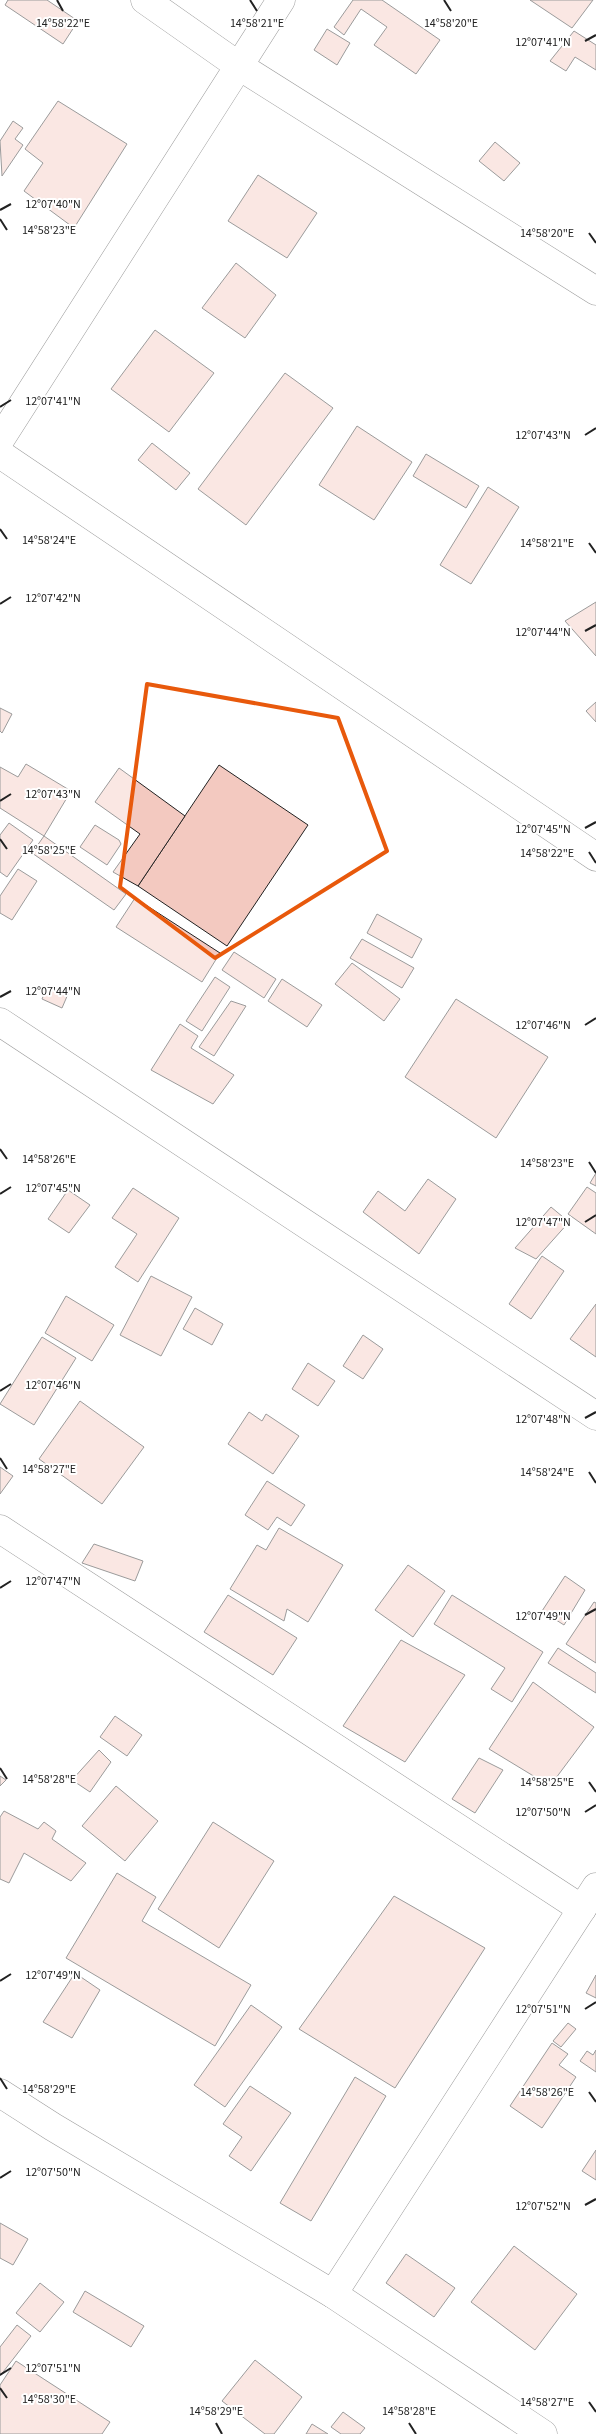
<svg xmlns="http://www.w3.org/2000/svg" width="596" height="2434" viewBox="0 0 596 2434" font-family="'Source Sans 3',sans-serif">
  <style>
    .building { fill: #f3c9c0; stroke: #222 }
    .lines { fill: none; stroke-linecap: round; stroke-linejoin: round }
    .street-casing { stroke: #222; stroke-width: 29 }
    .street { stroke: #fff; stroke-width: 28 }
    .marked { fill: none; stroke: #e8590c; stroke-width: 4; stroke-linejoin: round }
    .ticks { fill: none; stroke: #222; stroke-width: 2 }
    .ticks-label { font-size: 12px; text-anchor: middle; fill: #222; stroke: #fff; stroke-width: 4; stroke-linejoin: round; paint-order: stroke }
  </style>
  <rect width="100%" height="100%" fill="#fff"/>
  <g class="building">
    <path d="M8,0H47L78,21L63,44L5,5Z"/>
    <path d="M353,0H382L440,40L416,74L374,45L387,27L361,9L344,35L334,27Z"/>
    <path d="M530,0H593L572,28Z"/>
    <path d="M327,29L350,43L337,65L314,50Z"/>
    <path d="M574,31L596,45V70L575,57L566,71L550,61Z"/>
    <path d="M58,101L127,144L74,228L24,191L43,163L25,149Z"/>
    <path d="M13,121L23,128L15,139L23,145L2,176L0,141Z"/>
    <path d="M495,142L520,163L504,181L479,161Z"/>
    <path d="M258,175L317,213L287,258L228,221Z"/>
    <path d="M236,263L276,295L245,338L202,308Z"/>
    <path d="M155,330L214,373L169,432L111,389Z"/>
    <path d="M285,373L333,408L246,525L198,489Z"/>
    <path d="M357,426L412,462L374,520L319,485Z"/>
    <path d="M152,443L190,473L176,490L138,460Z"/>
    <path d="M426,454L479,486L466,508L413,476Z"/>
    <path d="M488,487L519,507L471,584L440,565Z"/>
    <path d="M596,602V656L565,621Z"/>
    <path d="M596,702V722L586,711Z"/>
    <path d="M0,708L12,714L2,733L0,731Z"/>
    <path d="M26,764L71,791L44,836L0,808V767L18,777Z"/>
    <path d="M219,765L308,825L227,946L138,886Z"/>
    <path d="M119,768L185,816L138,886L113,872L140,834L95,802Z"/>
    <path d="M9,823L33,840L7,877L0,872V835Z"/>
    <path d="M95,825L119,840L121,844L107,865L80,847Z"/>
    <path d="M44,836L126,894L114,910L32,853Z"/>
    <path d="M18,869L37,881L12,920L0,913V896Z"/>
    <path d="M135,898L220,953L202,982L116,927Z"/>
    <path d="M377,914L422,939L412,958L367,933Z"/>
    <path d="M362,939L414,968L402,988L350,958Z"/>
    <path d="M234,952L276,979L264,998L222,970Z"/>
    <path d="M352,963L400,999L384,1021L335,984Z"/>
    <path d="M215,977L230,987L202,1031L186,1021Z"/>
    <path d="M282,979L322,1005L307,1027L268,1001Z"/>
    <path d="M48,985L68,994L62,1008L42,999Z"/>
    <path d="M456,999L548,1057L496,1138L405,1077Z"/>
    <path d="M231,1001L246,1006L214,1056L199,1047Z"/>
    <path d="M180,1024L198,1036L191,1048L234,1075L213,1104L151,1070Z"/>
    <path d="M596,1173V1186L590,1183Z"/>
    <path d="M428,1179L456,1199L419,1254L363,1212L378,1191L405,1211Z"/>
    <path d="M587,1187L596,1193V1234L568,1214Z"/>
    <path d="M133,1188L179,1218L138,1282L115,1267L137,1234L112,1218Z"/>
    <path d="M68,1190L90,1205L69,1233L48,1219Z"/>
    <path d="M551,1207L569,1222L536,1259L515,1248Z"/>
    <path d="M542,1256L564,1271L531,1319L509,1304Z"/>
    <path d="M151,1276L192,1297L161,1356L120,1335Z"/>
    <path d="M66,1296L114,1325L92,1361L45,1333Z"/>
    <path d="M596,1304V1357L570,1339Z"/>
    <path d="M195,1308L223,1324L212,1345L183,1329Z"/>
    <path d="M363,1335L383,1349L363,1379L343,1366Z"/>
    <path d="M42,1337L76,1358L34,1425L0,1404Z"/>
    <path d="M308,1363L335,1381L318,1406L292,1389Z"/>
    <path d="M80,1401L144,1447L102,1504L39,1459Z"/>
    <path d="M249,1412L262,1421L266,1414L299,1436L273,1474L228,1444Z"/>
    <path d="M0,1467L13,1476L0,1494Z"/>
    <path d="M267,1481L305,1505L291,1526L277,1517L268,1530L245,1515Z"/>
    <path d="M279,1528L343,1565L308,1622L287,1609L284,1621L230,1589L257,1545L266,1550Z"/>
    <path d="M94,1544L143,1561L135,1581L82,1563Z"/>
    <path d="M408,1565L445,1591L413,1637L375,1610Z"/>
    <path d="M565,1576L585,1590L564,1625L542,1611Z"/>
    <path d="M228,1595L297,1638L273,1675L204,1632Z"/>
    <path d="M452,1595L543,1652L512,1702L491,1689L505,1668L434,1624Z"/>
    <path d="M594,1602L596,1603V1663L566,1644Z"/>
    <path d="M401,1640L465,1675L405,1762L343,1726Z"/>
    <path d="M558,1648L596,1673V1693L548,1663Z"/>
    <path d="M533,1682L594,1727L550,1786L489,1749Z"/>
    <path d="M115,1716L142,1735L127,1756L100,1737Z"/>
    <path d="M99,1750L111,1762L90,1792L72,1780Z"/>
    <path d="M479,1758L503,1770L475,1813L452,1799Z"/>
    <path d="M0,1776L6,1780L0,1786Z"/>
    <path d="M116,1786L158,1821L125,1861L82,1826Z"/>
    <path d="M4,1811L38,1829L44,1822L56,1831L52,1839L86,1863L71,1881L24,1853L9,1883L0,1879V1817Z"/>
    <path d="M213,1822L274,1861L219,1948L158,1909Z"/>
    <path d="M117,1873L156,1897L142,1921L251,1985L215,2046L66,1958Z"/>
    <path d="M394,1896L485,1948L395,2088L299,2029Z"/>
    <path d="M75,1973L100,1990L72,2038L43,2022Z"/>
    <path d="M596,1975V1998L586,1993Z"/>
    <path d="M251,2005L282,2027L225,2107L194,2085Z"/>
    <path d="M568,2023L576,2029L561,2047L553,2041Z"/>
    <path d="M552,2043L568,2054L559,2065L576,2077L542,2128L510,2106Z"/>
    <path d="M596,2050V2072L580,2061L587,2051L593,2055Z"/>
    <path d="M355,2077L386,2096L311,2221L280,2203Z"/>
    <path d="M250,2086L291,2113L251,2171L229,2156L242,2137L223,2124Z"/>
    <path d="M596,2150V2180L582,2171Z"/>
    <path d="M0,2223L28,2239L13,2265L0,2258Z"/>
    <path d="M514,2246L577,2294L535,2350L471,2302Z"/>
    <path d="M406,2254L455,2288L434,2317L386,2283Z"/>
    <path d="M40,2283L64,2302L40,2332L16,2313Z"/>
    <path d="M85,2291L144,2326L131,2347L73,2312Z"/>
    <path d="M17,2325L31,2336L0,2376V2347Z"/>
    <path d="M255,2360L302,2397L274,2434H265L222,2401Z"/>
    <path d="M16,2361L110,2422L102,2434H0V2385Z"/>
    <path d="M343,2412L365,2428L360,2434H341L331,2427Z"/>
    <path d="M312,2424L328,2434H306Z"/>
  </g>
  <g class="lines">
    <g class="street-casing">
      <g id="street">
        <path d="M145,0L239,66L596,291"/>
        <path d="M0,440L281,0"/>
        <path d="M0,454L596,857"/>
        <path d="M0,1022L596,1416"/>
        <path d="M0,1529L582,1909"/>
        <path d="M0,2093L53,2127L333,2294L543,2434"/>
        <path d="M333,2294L596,1887"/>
      </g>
    </g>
    <use href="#street" class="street"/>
  </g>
  <path d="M0 0H596V2434H0ZM147,684L338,718L387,851L215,958L120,887Z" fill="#fff" fill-opacity=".55" fill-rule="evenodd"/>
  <path class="marked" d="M147,684L338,718L387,851L215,958L120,887Z"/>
  <path class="ticks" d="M57,0L63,11M250,0L257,11M444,0L451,11M585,41L596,35M0,210L11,204M0,219L7,230M589,233L596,243M0,407L11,400M585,435L596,428M0,529L7,539M589,543L596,553M0,604L11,597M585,631L596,625M0,801L11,794M585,828L596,822M0,839L7,849M589,852L596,863M0,997L11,991M585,1025L596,1018M0,1149L7,1159M589,1162L596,1173M0,1194L11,1187M585,1222L596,1215M0,1391L11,1384M585,1418L596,1412M0,1458L7,1469M589,1472L596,1483M0,1588L11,1581M585,1615L596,1609M0,1768L7,1779M589,1782L596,1792M585,1812L596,1805M0,1981L11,1974M585,2009L596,2002M0,2078L7,2089M589,2092L596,2102M0,2178L11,2171M585,2205L596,2199M0,2375L11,2368M0,2388L7,2398M589,2402L596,2412M216,2423L222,2434M409,2423L416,2434"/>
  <g class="ticks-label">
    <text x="257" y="27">14°58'21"E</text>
    <text x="63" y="27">14°58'22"E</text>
    <text x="451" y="27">14°58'20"E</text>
    <text x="543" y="46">12°07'41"N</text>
    <text x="53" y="208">12°07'40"N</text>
    <text x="49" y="234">14°58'23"E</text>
    <text x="547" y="237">14°58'20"E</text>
    <text x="53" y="405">12°07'41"N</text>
    <text x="543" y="439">12°07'43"N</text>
    <text x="49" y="544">14°58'24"E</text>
    <text x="547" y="547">14°58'21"E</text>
    <text x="53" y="602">12°07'42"N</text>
    <text x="543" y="636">12°07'44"N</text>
    <text x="53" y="798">12°07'43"N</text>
    <text x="543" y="833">12°07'45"N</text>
    <text x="49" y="854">14°58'25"E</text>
    <text x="547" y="857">14°58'22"E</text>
    <text x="53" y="995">12°07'44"N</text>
    <text x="543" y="1029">12°07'46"N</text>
    <text x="49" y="1163">14°58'26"E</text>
    <text x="547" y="1167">14°58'23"E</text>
    <text x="53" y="1192">12°07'45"N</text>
    <text x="543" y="1226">12°07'47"N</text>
    <text x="53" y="1389">12°07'46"N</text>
    <text x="543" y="1423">12°07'48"N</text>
    <text x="49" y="1473">14°58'27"E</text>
    <text x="547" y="1476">14°58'24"E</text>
    <text x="53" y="1585">12°07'47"N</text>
    <text x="543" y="1620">12°07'49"N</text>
    <text x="49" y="1783">14°58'28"E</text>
    <text x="547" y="1786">14°58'25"E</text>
    <text x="543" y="1816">12°07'50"N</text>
    <text x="53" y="1979">12°07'49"N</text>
    <text x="543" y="2013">12°07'51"N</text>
    <text x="49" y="2093">14°58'29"E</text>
    <text x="547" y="2096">14°58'26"E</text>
    <text x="53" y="2176">12°07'50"N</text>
    <text x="543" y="2210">12°07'52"N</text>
    <text x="53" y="2372">12°07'51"N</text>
    <text x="49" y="2403">14°58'30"E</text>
    <text x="547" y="2406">14°58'27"E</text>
    <text x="216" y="2415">14°58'29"E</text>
    <text x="409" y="2415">14°58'28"E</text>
  </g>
</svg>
